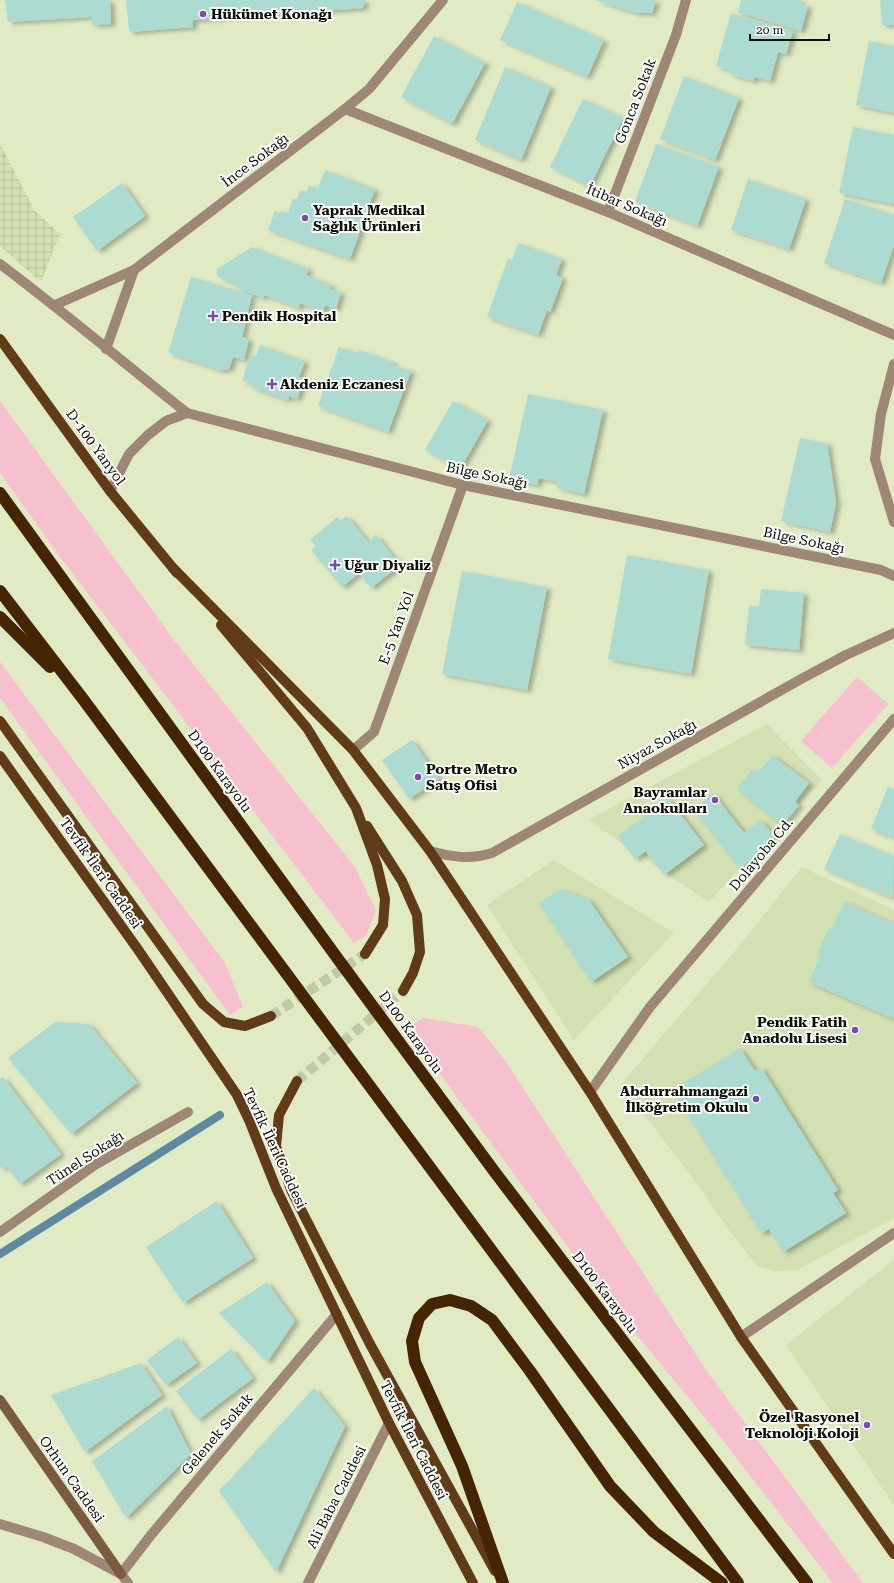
<svg xmlns="http://www.w3.org/2000/svg" width="894" height="1583" viewBox="0 0 894 1583" font-family="'Roboto Serif',serif">
  <style>
    .built { fill: #d3e0b2 }
    .industrial { fill: url(#industrial-grid) }
    .green { fill: #f7c0cf }
    .lines { fill: none; stroke-linecap: round; stroke-linejoin: round }
    .stream { stroke: #5e89a3; stroke-width: 8 }
    .building { fill: #abdbd1; filter: url(#shadow) }
    .primary-tunnel { stroke: #c0caa7; stroke-width: 10; stroke-dasharray: 10 5; stroke-linecap: butt }
    .street { stroke: #9e8775; stroke-width: 10 }
    .secondary { stroke: #7b5b40; stroke-width: 10 }
    .primary { stroke: #613b18; stroke-width: 10 }
    .highway { stroke: #452401; stroke-width: 12 }
    .poi-dot { fill: #7b46be; stroke: #fff; stroke-width: 1.5 }
    .labels { text-anchor: middle; stroke-width: 4; stroke-linejoin: round; paint-order: stroke }
    .poi-label { font-size: 14px; font-weight: bold; fill: #0b0f03; stroke: #fff; text-anchor: start }
    .street-label { font-size: 14px; fill: #0b0f03; stroke: #fff }
  </style>
  <defs>
    <pattern id="industrial-grid" width="8" height="8" patternUnits="userSpaceOnUse"><rect width="8" height="8" fill="#d3e0b2"/><path d="M0 4h8M4 0v8" fill="none" stroke="#b4bf97"/></pattern>
    <filter id="shadow"><feDropShadow dx="4.5" dy="2.5" stdDeviation="2" flood-color="#0004"/></filter>
  </defs>
  <rect width="100%" height="100%" fill="#e0ebc4"/>
  <g class="built">
    <path d="M767,724L822,780L709,902L588,820Z"/>
    <path d="M554,860L674,933L574,1040L487,905Z"/>
    <path d="M802,867L894,910V1218L797,1270L775,1271L758,1267L730,1232L696,1183L621,1084L739,946Z"/>
    <path d="M894,1260V1505L786,1345Z"/>
  </g>
  <path class="industrial" d="M0,144L35,211L60,234L41,282L0,246Z"/>
  <g class="green">
    <path d="M0,401L174,640L355,867L376,910L366,936L354,943L60,557L0,473Z"/>
    <path d="M0,662L225,963L243,1007L230,1015L0,698Z"/>
    <path d="M857,677L888,704L832,768L801,741Z"/>
    <path d="M424,1018L478,1027L505,1060L706,1370L863,1583H833L710,1424L599,1289L406,1028Z"/>
  </g>
  <g class="lines">
    <path class="stream" d="M0,1254L220,1115"/>
  </g>
  <g class="building">
    <path d="M5,0H110L111,24L92,25L91,17L8,22Z"/>
    <path d="M126,0H365L363,8L193,20V27L129,32Z"/>
    <path d="M595,0H656L652,13H636Z"/>
    <path d="M741,0H801L800,4L808,6L801,31L738,12Z"/>
    <path d="M880,0H894V25H882Z"/>
    <path d="M517,2L604,40L587,77L500,40Z"/>
    <path d="M731,13L793,31L786,54L778,52L770,81L755,77L754,81L729,74L730,70L716,66Z"/>
    <path d="M434,36L485,63L452,124L401,97Z"/>
    <path d="M869,41L894,46V113L856,105Z"/>
    <path d="M505,67L551,87L521,160L475,140Z"/>
    <path d="M684,76L739,98L715,160L660,139Z"/>
    <path d="M583,99L623,118L590,186L550,167Z"/>
    <path d="M853,127L894,135V204L839,193Z"/>
    <path d="M656,144L719,167L697,226L635,202Z"/>
    <path d="M325,170L375,189L350,259L268,230L275,211L281,213V211L288,213L293,198L297,199L300,190L306,192L309,185L318,188Z"/>
    <path d="M748,179L806,199L789,249L731,230Z"/>
    <path d="M122,183L145,216L97,251L73,217Z"/>
    <path d="M845,199L894,215V245L881,283L824,263Z"/>
    <path d="M518,243L562,259L556,275L563,278L550,312L547,310L538,335L487,317L508,258L512,260Z"/>
    <path d="M252,247L309,269L306,275L331,285L330,289L341,292L336,309L325,305L323,312L300,303L299,308L264,295V298L237,288L238,285L217,276V269Z"/>
    <path d="M191,277L252,295L242,337L249,339L244,360L233,357L229,369L221,370L171,354L169,351V349Z"/>
    <path d="M260,345L305,361L299,377L304,379L297,399L289,396L288,400L251,387L252,384L242,380L251,354L256,356Z"/>
    <path d="M339,347L358,353L359,350L393,362L392,365L411,371L388,432L318,406Z"/>
    <path d="M528,394L603,410L584,494L557,488L558,482L539,478L537,485L509,479Z"/>
    <path d="M453,401L488,420L460,469L425,450Z"/>
    <path d="M800,438L827,443L836,503L830,532L781,521Z"/>
    <path d="M347,516L368,542L376,535L400,565L371,588L359,573L342,587L311,550L316,546L310,540L337,517L340,521Z"/>
    <path d="M627,555L709,570L691,674L608,659Z"/>
    <path d="M462,571L547,587L527,690L442,674Z"/>
    <path d="M761,589L804,593L799,650L745,645L749,606L759,607Z"/>
    <path d="M412,740L439,779L409,799L382,760Z"/>
    <path d="M772,755L809,783L795,802L799,805L783,825L737,789L752,769L758,773Z"/>
    <path d="M888,787L894,790V838L871,829Z"/>
    <path d="M713,793L744,833L760,820L775,836L740,869L694,810Z"/>
    <path d="M668,798L704,845L664,875L646,851L635,859L618,836Z"/>
    <path d="M840,834L894,857L893,898L824,869Z"/>
    <path d="M560,889L589,900L628,957L591,982L539,903Z"/>
    <path d="M844,902L894,924V1019L809,982L820,956L817,955L829,927L832,929Z"/>
    <path d="M55,1022L89,1024L137,1083L71,1134L8,1058Z"/>
    <path d="M740,1048L755,1071L761,1067L838,1190L833,1193L846,1213L783,1252L769,1229L761,1233L672,1090Z"/>
    <path d="M3,1077L61,1154L20,1184L6,1166L2,1169L0,1167V1079Z"/>
    <path d="M217,1201L253,1258L183,1303L146,1247Z"/>
    <path d="M267,1282L295,1321L267,1362L219,1313Z"/>
    <path d="M178,1337L197,1363L166,1385L147,1360Z"/>
    <path d="M231,1349L253,1378L198,1420L176,1391Z"/>
    <path d="M141,1363L162,1395L85,1452L51,1395Z"/>
    <path d="M314,1388L345,1426L276,1572L219,1491Z"/>
    <path d="M167,1406L191,1454L126,1518L92,1461Z"/>
  </g>
  <g class="lines">
    <g class="primary-tunnel">
      <path d="M271,1016L365,954"/>
      <path d="M297,1081L403,991"/>
    </g>
    <g class="street">
      <path d="M345,109L608,212L894,335"/>
      <path d="M608,212L676,35L686,0"/>
      <path d="M0,264C64,312 124,363 187,413"/>
      <path d="M55,305L134,270L345,109L369,89L443,0"/>
      <path d="M106,349L134,270"/>
      <path d="M894,364L881,414L875,459L894,522"/>
      <path d="M110,491L129,454L148,435L166,421L187,413L463,485L881,570L894,576"/>
      <path d="M353,750L374,732L463,485"/>
      <path d="M430,851C452,857 470,860 492,853L803,678L846,655L894,633"/>
      <path d="M590,1092L650,1007L894,719"/>
      <path d="M0,1232L95,1165L188,1112"/>
      <path d="M741,1337L894,1233"/>
      <path d="M0,1524L43,1537L74,1549L121,1574L128,1583"/>
      <path d="M121,1574L151,1535L337,1314"/>
      <path d="M308,1583L389,1423"/>
    </g>
    <path class="secondary" d="M0,1400L121,1574"/>
    <g class="primary">
      <path d="M0,339L110,491L177,573"/>
      <path d="M173,568L353,750L430,851L590,1092L741,1337L894,1554"/>
      <path d="M221,625L307,728L356,808L377,865L385,899L383,925L365,954"/>
      <path d="M0,721L203,1004L224,1022L245,1026L271,1016"/>
      <path d="M0,756L139,951L237,1095L249,1120L276,1188L389,1423L473,1583"/>
      <path d="M367,826L402,881L417,915L420,952L413,973L403,991"/>
      <path d="M297,1081L279,1115L276,1146L291,1190L370,1344L495,1571"/>
    </g>
    <g class="highway">
      <path d="M0,493L338,959L494,1171L807,1583"/>
      <path d="M0,591L83,699L738,1583"/>
      <path d="M0,617L50,667"/>
      <path d="M503,1583L462,1466L415,1362L412,1341L419,1318L432,1304L450,1300L471,1306L492,1320L530,1371L610,1486L654,1532L722,1583"/>
    </g>
  </g>
  <g class="poi-dot">
    <circle cx="203" cy="14" r="4"/>
    <circle cx="305" cy="218" r="4"/>
    <path d="M211 310h4v4h4v4h-4v4h-4v-4h-4v-4h4z"/>
    <path d="M270 378h4v4h4v4h-4v4h-4v-4h-4v-4h4z"/>
    <path d="M333 559h4v4h4v4h-4v4h-4v-4h-4v-4h4z"/>
    <circle cx="418" cy="777" r="4"/>
    <circle cx="715" cy="800" r="4"/>
    <circle cx="855" cy="1030" r="4"/>
    <circle cx="756" cy="1099" r="4"/>
    <circle cx="867" cy="1425" r="4"/>
  </g>
  <g class="labels">
    <g class="poi-label">
      <text x="211" y="19">Hükümet Konağı</text>
      <text x="313" y="215">Yaprak Medikal<tspan x="313" dy="16">Sağlık Ürünleri</tspan></text>
      <text x="222" y="321">Pendik Hospital</text>
      <text x="280" y="389">Akdeniz Eczanesi</text>
      <text x="344" y="570">Uğur Diyaliz</text>
      <text x="426" y="774">Portre Metro<tspan x="426" dy="16">Satış Ofisi</tspan></text>
      <text x="707" y="797" text-anchor="end">Bayramlar<tspan x="707" dy="16">Anaokulları</tspan></text>
      <text x="847" y="1027" text-anchor="end">Pendik Fatih<tspan x="847" dy="16">Anadolu Lisesi</tspan></text>
      <text x="748" y="1096" text-anchor="end">Abdurrahmangazi<tspan x="748" dy="16">İlköğretim Okulu</tspan></text>
      <text x="859" y="1422" text-anchor="end">Özel Rasyonel<tspan x="859" dy="16">Teknoloji Koloji</tspan></text>
    </g>
    <g class="street-label">
      <text transform="translate(635 101) rotate(-69)" y="5">Gonca Sokak</text>
      <text transform="translate(255 160) rotate(-37)" y="5">İnce Sokağı</text>
      <text transform="translate(627 205) rotate(23)" y="5">İtibar Sokağı</text>
      <text transform="translate(96 447) rotate(54)" y="5">D-100 Yanyol</text>
      <text transform="translate(487 475) rotate(12)" y="5">Bilge Sokağı</text>
      <text transform="translate(804 540) rotate(12)" y="5">Bilge Sokağı</text>
      <text transform="translate(396 628) rotate(-70)" y="5">E-5 Yan Yol</text>
      <text transform="translate(657 744) rotate(-29)" y="5">Niyaz Sokağı</text>
      <text transform="translate(220 771) rotate(54)" y="5">D100 Karayolu</text>
      <text transform="translate(761 854) rotate(-50)" y="5">Dolayoba Cd.</text>
      <text transform="translate(101 873) rotate(55)" y="5">Tevfik İleri Caddesi</text>
      <text transform="translate(411 1032) rotate(54)" y="5">D100 Karayolu</text>
      <text transform="translate(275 1148) rotate(65)" y="5">Tevfik İleri Caddesi</text>
      <text transform="translate(85 1158) rotate(-33)" y="5">Tünel Sokağı</text>
      <text transform="translate(605 1292) rotate(53)" y="5">D100 Karayolu</text>
      <text transform="translate(217 1434) rotate(-50)" y="5">Gelenek Sokak</text>
      <text transform="translate(414 1440) rotate(63)" y="5">Tevfik İleri Caddesi</text>
      <text transform="translate(72 1479) rotate(55)" y="5">Orhun Caddesi</text>
      <text transform="translate(336 1497) rotate(-63)" y="5">Ali Baba Caddesi</text>
    </g>
  </g>
  <path d="M750 34v6h79v-6" fill="none" stroke="#0b0f03" stroke-width="2"/>
  <text x="756" y="34" font-size="12" fill="#0b0f03" stroke="#ffffff" stroke-width="3" paint-order="stroke">20 m</text>
</svg>
